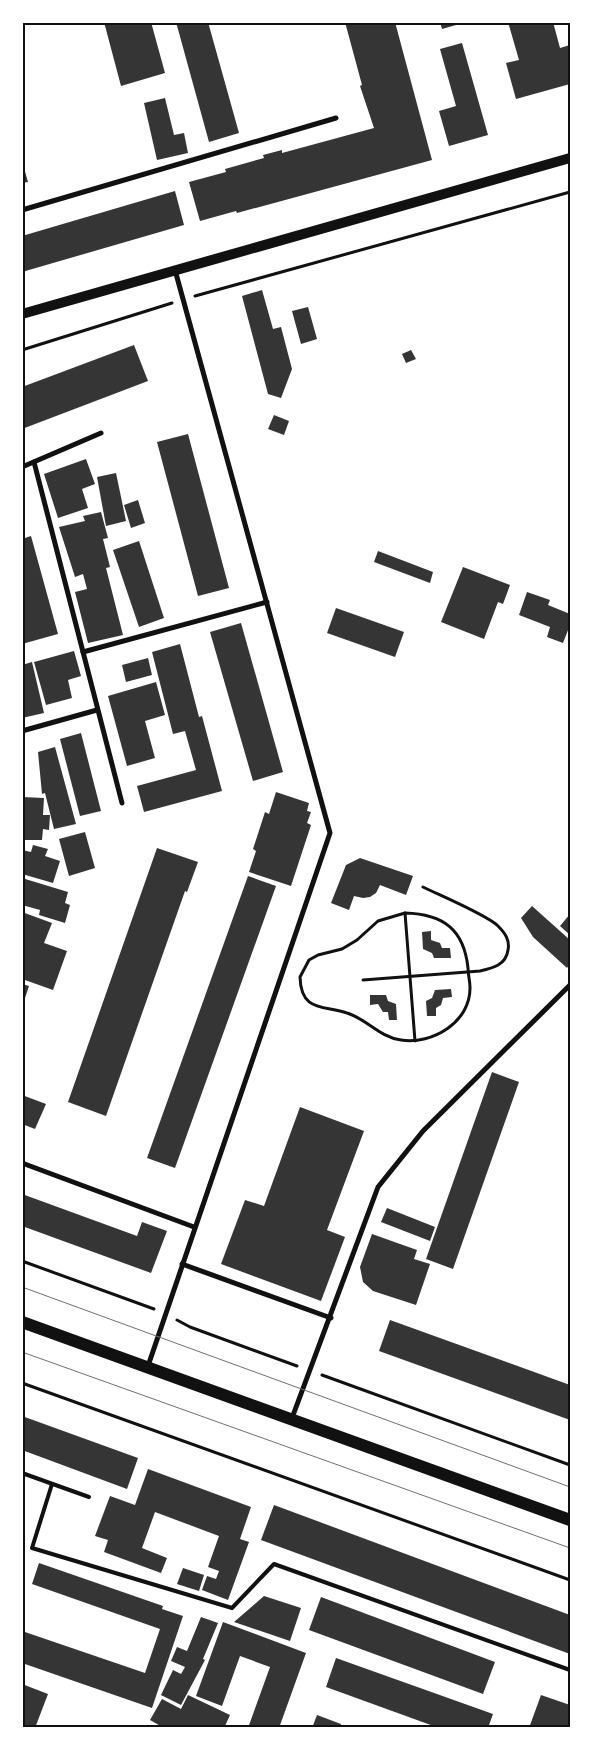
<svg xmlns="http://www.w3.org/2000/svg" width="593" height="1750" viewBox="0 0 593 1750" font-family="Mulish,sans-serif">
  <style>
    .building { fill: #353535 }
    .lines { fill: none; stroke-linecap: round; stroke-linejoin: round }
    .path { stroke: #111; stroke-width: 3 }
    .service { stroke: #111; stroke-width: 4 }
    .minor { stroke: #111; stroke-width: 5 }
    .secondary { stroke: #111; stroke-width: 10 }
    .primary { stroke: #111; stroke-width: 12 }
    .tram { stroke: #707070; stroke-width: 1 }
    .neatline { fill: none; stroke: #111; stroke-width: 2 }
  </style>
  <rect width="100%" height="100%" fill="#fff"/>
  <g class="building">
    <path d="M104,22H151L165,73L121,86Z"/>
    <path d="M176,22H208L239,133L209,142Z"/>
    <path d="M345,22H395L432,160L237,213L236,211L200,221L189,182L226,172L225,169L264,158L263,155L282,150V153L374,128L360,86L362,85Z"/>
    <path d="M440,22H463V23L442,29Z"/>
    <path d="M508,22H553L560,48L570,45V84L516,99L506,63L519,60Z"/>
    <path d="M462,43L488,135L449,146L439,111L456,106L440,49Z"/>
    <path d="M165,98L174,135L184,133L188,153L157,160L144,103Z"/>
    <path d="M22,161L28,182L22,183Z"/>
    <path d="M175,191L184,225L22,272V236Z"/>
    <path d="M262,290L273,329L281,327L292,369L281,398L268,394L242,296Z"/>
    <path d="M308,307L317,339L301,344L292,311Z"/>
    <path d="M134,345L148,381L22,429V387Z"/>
    <path d="M411,350L416,359L406,363L402,354Z"/>
    <path d="M274,415L289,421L284,435L268,429Z"/>
    <path d="M188,434L229,588L198,596L157,442Z"/>
    <path d="M86,459L95,484L82,489L88,508L58,518L44,474Z"/>
    <path d="M116,473L126,521L106,526L97,477Z"/>
    <path d="M138,500L145,523L131,528L124,505Z"/>
    <path d="M101,512L108,538L103,539L110,567L106,568L123,635L88,643L75,592L87,589L83,574L75,577L59,527L85,521L83,516Z"/>
    <path d="M31,536L58,634L22,644V539Z"/>
    <path d="M139,541L164,618L139,627L113,550Z"/>
    <path d="M378,551L433,572L430,583L374,562Z"/>
    <path d="M463,567L510,585L503,604L498,602L484,639L441,622Z"/>
    <path d="M527,592L550,600L548,605L570,614V625L563,643L547,637L550,627L519,615Z"/>
    <path d="M336,608L404,632L395,657L327,633Z"/>
    <path d="M241,623L283,772L253,781L210,632Z"/>
    <path d="M180,644L199,717L202,716L222,791L144,812L137,786L196,770L185,731L173,734L152,652Z"/>
    <path d="M74,651L81,676L68,680L72,698L46,705L34,662Z"/>
    <path d="M148,658L152,675L126,682L122,665Z"/>
    <path d="M32,662L44,713L22,718V665Z"/>
    <path d="M156,682L165,715L145,721L155,758L127,766L108,696Z"/>
    <path d="M81,733L101,811L80,816L60,739Z"/>
    <path d="M55,747L76,824L54,829L45,793L42,794L38,752Z"/>
    <path d="M276,792L309,803L307,811L311,812L307,823L311,825L291,886L249,872L256,851L253,849L265,812L269,814Z"/>
    <path d="M22,797L44,798L43,815H50L49,830L43,829L42,840H22Z"/>
    <path d="M85,832L95,868L69,876L59,839Z"/>
    <path d="M33,845L48,849L45,856L60,861L53,883L22,874V850L31,852Z"/>
    <path d="M157,848L198,862L187,892L185,891L106,1116L68,1102Z"/>
    <path d="M360,858L413,876L406,895L380,885L376,893L370,897L363,898L354,896L349,910L331,903L346,865Z"/>
    <path d="M248,876L276,886L175,1168L147,1158Z"/>
    <path d="M22,878L68,892L65,903L70,905L65,923L39,915L40,910L22,905Z"/>
    <path d="M532,906L570,940V964L567,968L533,937L521,918Z"/>
    <path d="M22,912L52,923L44,943L67,951L53,990L22,979Z"/>
    <path d="M570,914V935L560,926Z"/>
    <path d="M431,931V940L440,943L442,948H450L451,958H434L432,953L423,949L422,932Z"/>
    <path d="M22,984L29,986L23,1004H22Z"/>
    <path d="M451,989L452,997L443,998L441,1005L436,1008V1016H427L426,1001L432,998L435,990Z"/>
    <path d="M370,995H386L388,1001L396,1004L397,1020H389L388,1012H383L378,1004L370,1005Z"/>
    <path d="M492,1072L519,1082L453,1269L426,1259Z"/>
    <path d="M22,1095L46,1104L35,1129L22,1124Z"/>
    <path d="M300,1107L364,1131L327,1230L345,1237L321,1301L221,1264L245,1200L264,1206Z"/>
    <path d="M22,1194L137,1236L142,1222L167,1231L151,1273L22,1226Z"/>
    <path d="M387,1208L435,1227L430,1241L381,1222Z"/>
    <path d="M372,1234L417,1250L414,1259L430,1264L416,1305L373,1291L363,1282L360,1267Z"/>
    <path d="M390,1320L570,1385V1420L379,1351Z"/>
    <path d="M22,1416L138,1458L127,1489L22,1450Z"/>
    <path d="M148,1469L251,1507L240,1539L249,1542L228,1600L202,1590L207,1576L216,1579L219,1571L208,1567L219,1536L155,1512L142,1548L167,1558L161,1573L104,1552L108,1540L95,1536L110,1496L135,1505Z"/>
    <path d="M274,1505L570,1615V1654L261,1540Z"/>
    <path d="M39,1563L163,1606L162,1609L183,1616L152,1708L22,1663V1631L145,1673L160,1629L32,1584Z"/>
    <path d="M183,1568L204,1575L199,1591L177,1584Z"/>
    <path d="M264,1596L301,1608L290,1641L234,1622Z"/>
    <path d="M321,1597L495,1662L483,1694L309,1630Z"/>
    <path d="M201,1617L218,1623L203,1659L205,1660L181,1705L161,1695L173,1670L181,1674L185,1667L171,1661L177,1647L187,1651Z"/>
    <path d="M223,1622L306,1653L279,1728H248L270,1667L240,1656L222,1706L196,1696Z"/>
    <path d="M336,1658L493,1714L488,1728H439L326,1687Z"/>
    <path d="M22,1684L48,1694L35,1728H22Z"/>
    <path d="M188,1695L230,1715L225,1726L230,1728H164L150,1720L162,1699L181,1709Z"/>
    <path d="M541,1695L570,1705V1728H529Z"/>
    <path d="M317,1715L341,1724L340,1728H312Z"/>
  </g>
  <g class="lines">
    <g class="path">
      <path d="M195,296L570,192"/>
      <path d="M22,350L172,303"/>
      <path d="M405,913C444,914 464,930 468,968C468,975 470,981 470,987C471,1022 432,1045 401,1040C379,1037 367,1019 347,1013C323,1005 301,1012 300,977L309,960L318,955L342,949L357,940L378,921Z"/>
      <path d="M405,913L415,1041"/>
      <path d="M363,980L480,971C493,968 506,965 508,950C510,940 505,933 498,926C487,915 439,895 423,887"/>
      <path d="M22,1261L154,1309"/>
      <path d="M177,1320L190,1327L297,1366"/>
      <path d="M322,1375L570,1465"/>
      <path d="M22,1383L570,1580"/>
    </g>
    <g class="service">
      <path d="M22,1473L89,1497"/>
      <path d="M52,1484L32,1548L232,1608L274,1564L570,1670"/>
    </g>
    <g class="minor">
      <path d="M22,210L336,118"/>
      <path d="M34,462L122,803"/>
      <path d="M22,467L101,433"/>
      <path d="M83,652L267,602"/>
      <path d="M22,731L97,710"/>
      <path d="M22,1163L194,1227"/>
      <path d="M182,1264L331,1318"/>
      <path d="M148,1366L330,833L175,270"/>
      <path d="M292,1418L378,1187L423,1131L570,985"/>
    </g>
    <path class="secondary" d="M22,314L570,158"/>
    <path class="primary" d="M22,1322L570,1520"/>
    <g class="tram">
      <path d="M22,1287L570,1487"/>
      <path d="M22,1352L570,1548"/>
    </g>
  </g>
  <rect width="593" height="1750" fill="none" stroke="#ffffff" stroke-width="48"/>
  <rect x="24" y="24" width="545" height="1702" class="neatline"/>
</svg>
